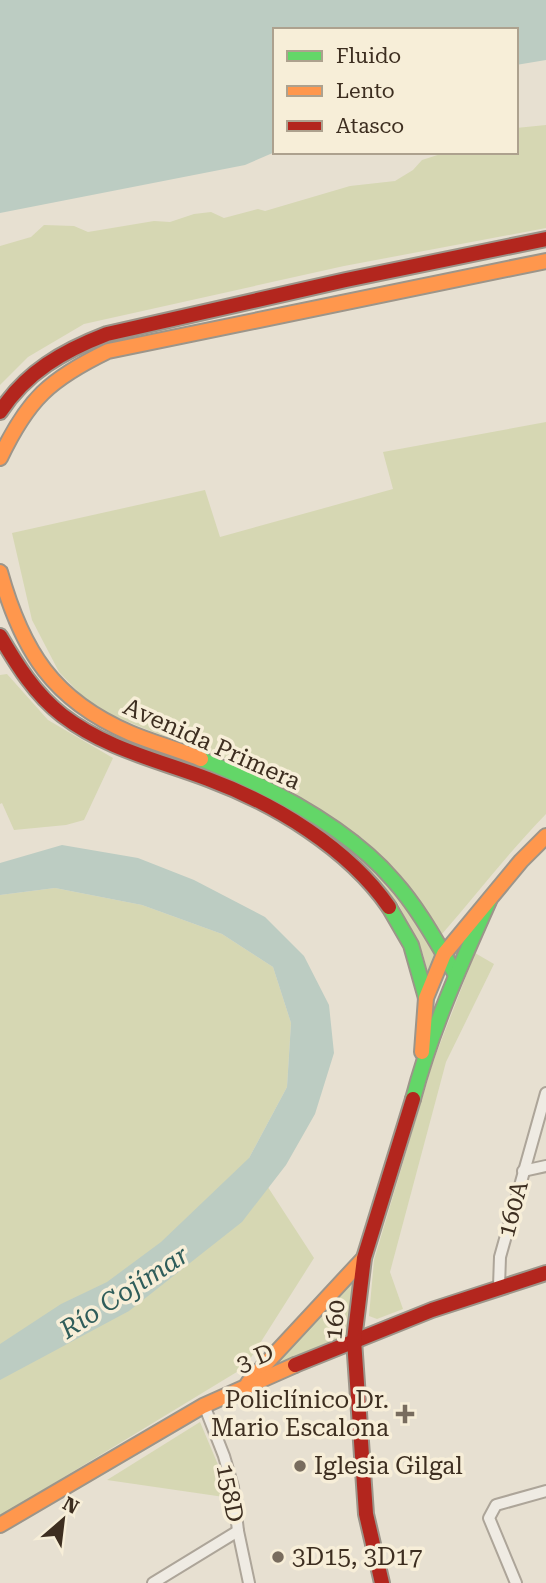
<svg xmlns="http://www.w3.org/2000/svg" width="546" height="1583" viewBox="0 0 546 1583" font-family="'Roboto Serif',serif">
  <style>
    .green { fill: #d6d7b3 }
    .water { fill: #bcccc2 }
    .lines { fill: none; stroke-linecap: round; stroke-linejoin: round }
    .street-casing { stroke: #ada599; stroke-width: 14 }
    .fast-casing { stroke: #9c958a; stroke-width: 18 }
    .slow-casing { stroke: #9c958a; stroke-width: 18 }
    .jam-casing { stroke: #9c958a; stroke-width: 18 }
    .street { stroke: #efebe3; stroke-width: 10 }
    .fast { stroke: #63d668; stroke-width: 14 }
    .slow { stroke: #ff974d; stroke-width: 14 }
    .jam { stroke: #b3261e; stroke-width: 14 }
    .poi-dot { fill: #786c5e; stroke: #f7eed8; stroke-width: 2.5 }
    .labels { text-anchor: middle; stroke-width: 7; stroke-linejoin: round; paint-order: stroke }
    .street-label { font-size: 24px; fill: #3d2e20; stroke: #f7eed8 }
    .poi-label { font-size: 24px; fill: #3d2e20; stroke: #f7eed8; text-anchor: start }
    .water-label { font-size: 26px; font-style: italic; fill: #2f5d5a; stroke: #f7eed8 }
  </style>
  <rect width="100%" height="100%" fill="#e7e0d1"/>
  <g class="green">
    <path d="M546,125V228L344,266L84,324L28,357L0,385V246L31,237L44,225L74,226L88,232L154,221L170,222L194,214L211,212L224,218L258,209L265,211L350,186L395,181L413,170L422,160L447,152H516V128Z"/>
    <path d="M546,422V814C509,852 477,894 442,934L404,879L362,838L225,758L148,730L94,708L59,672L32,620L12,533L205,490L220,537L393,489L383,452Z"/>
    <path d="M7,674L48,720L113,758L84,820L66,825L14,830L2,803L0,804V675Z"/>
    <path d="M364,858L403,901L437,954L429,979L423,954L398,903L360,862Z"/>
    <path d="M55,888L142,905L222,934L273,967L291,1023L287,1087L249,1158L314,1258L245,1367L0,1516V895Z"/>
    <path d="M475,953L494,964L446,1062L390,1272L403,1309L377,1319L369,1316L374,1260L433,1062Z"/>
    <path d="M355,1277L348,1338L266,1371Z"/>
    <path d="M200,1422L219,1467L224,1497L107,1480Z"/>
  </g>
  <g class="water">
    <path d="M0,0H546V60L516,65V30H275V152L245,165L0,213Z"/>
    <path d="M62,845L138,858L194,880L265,917L304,956L329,1005L334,1053L315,1114L286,1165L242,1222L129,1311L0,1380V1344L61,1304L107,1282L161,1242L249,1158L287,1087L291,1023L273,967L222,934L142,905L55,888L0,895V863Z"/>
  </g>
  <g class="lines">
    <g class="street-casing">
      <g id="street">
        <path d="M523,1171L546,1166"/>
        <path d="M499,1286L500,1257L546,1093"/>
        <path d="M204,1405L224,1456L233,1487L238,1531L249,1583"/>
        <path d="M153,1583L238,1531"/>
        <path d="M516,1583L489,1518L496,1505L546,1491"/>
      </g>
    </g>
    <g class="fast-casing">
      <g id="fast">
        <path d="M201,759C267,786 347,826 394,881C419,909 437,943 456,975"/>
        <path d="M389,907L411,945L426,998"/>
        <path d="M413,1099C431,1031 460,966 489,901"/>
      </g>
    </g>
    <g class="slow-casing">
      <g id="slow">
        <path d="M0,458C28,399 50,379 108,351L546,261"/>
        <path d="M0,572C22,651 53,700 130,733C153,743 178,749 201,759"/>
        <path d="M422,1052L426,998L444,954L521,861L546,836"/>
        <path d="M248,1383L364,1258"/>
        <path d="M0,1525L203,1406L295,1365"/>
      </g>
    </g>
    <g class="jam-casing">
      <g id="jam">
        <path d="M0,412C26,372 63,351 107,334L346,280L546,239"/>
        <path d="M0,636C17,665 35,694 62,715C106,749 158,760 208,779C275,804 348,848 389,907"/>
        <path d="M295,1365L432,1310L546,1273"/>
        <path d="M382,1583L366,1514L354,1340L364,1258L413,1099"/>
      </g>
    </g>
    <use href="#street" class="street"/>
    <use href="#fast" class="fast"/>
    <use href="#slow" class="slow"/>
    <use href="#jam" class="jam"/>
  </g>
  <g class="poi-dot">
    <path d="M401.5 1403.5h7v7h7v7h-7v7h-7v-7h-7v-7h7z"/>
    <circle cx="300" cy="1466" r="7"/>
    <circle cx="278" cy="1557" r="7"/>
  </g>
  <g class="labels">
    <g class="street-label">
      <text transform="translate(212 744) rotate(24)" y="8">Avenida Primera</text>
      <text transform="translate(513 1209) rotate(-75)" y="8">160A</text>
      <text transform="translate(335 1320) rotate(-85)" y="8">160</text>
      <text transform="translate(255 1358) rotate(-23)" y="8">3 D</text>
      <text transform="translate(230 1493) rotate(79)" y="8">158D</text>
    </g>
    <g class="poi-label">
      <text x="389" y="1408" text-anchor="end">Policlínico Dr.<tspan x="389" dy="28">Mario Escalona</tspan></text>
      <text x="314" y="1474">Iglesia Gilgal</text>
      <text x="292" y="1565">3D15, 3D17</text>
    </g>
    <g class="water-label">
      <text transform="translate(124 1292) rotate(-33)" y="9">Río Cojímar</text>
    </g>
  </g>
  <rect x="273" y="28" width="245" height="126" fill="#f7eed8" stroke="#ada18e" stroke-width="2"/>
  <rect x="287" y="51" width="35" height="10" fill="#63d668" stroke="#ada18e" stroke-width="2"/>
  <text x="336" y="63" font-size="21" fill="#3d2e20">Fluido</text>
  <rect x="287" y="86" width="35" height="10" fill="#ff974d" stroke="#ada18e" stroke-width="2"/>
  <text x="336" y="98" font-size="21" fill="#3d2e20">Lento</text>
  <rect x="287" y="121" width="35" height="10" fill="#b3261e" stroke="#ada18e" stroke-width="2"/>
  <text x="336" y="133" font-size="21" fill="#3d2e20">Atasco</text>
  <g transform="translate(63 1520) rotate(28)" stroke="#f7eed8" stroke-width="5" paint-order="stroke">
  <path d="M0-5L12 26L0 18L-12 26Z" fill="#3d2e20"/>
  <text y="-10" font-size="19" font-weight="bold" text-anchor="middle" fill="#3d2e20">N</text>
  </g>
</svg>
